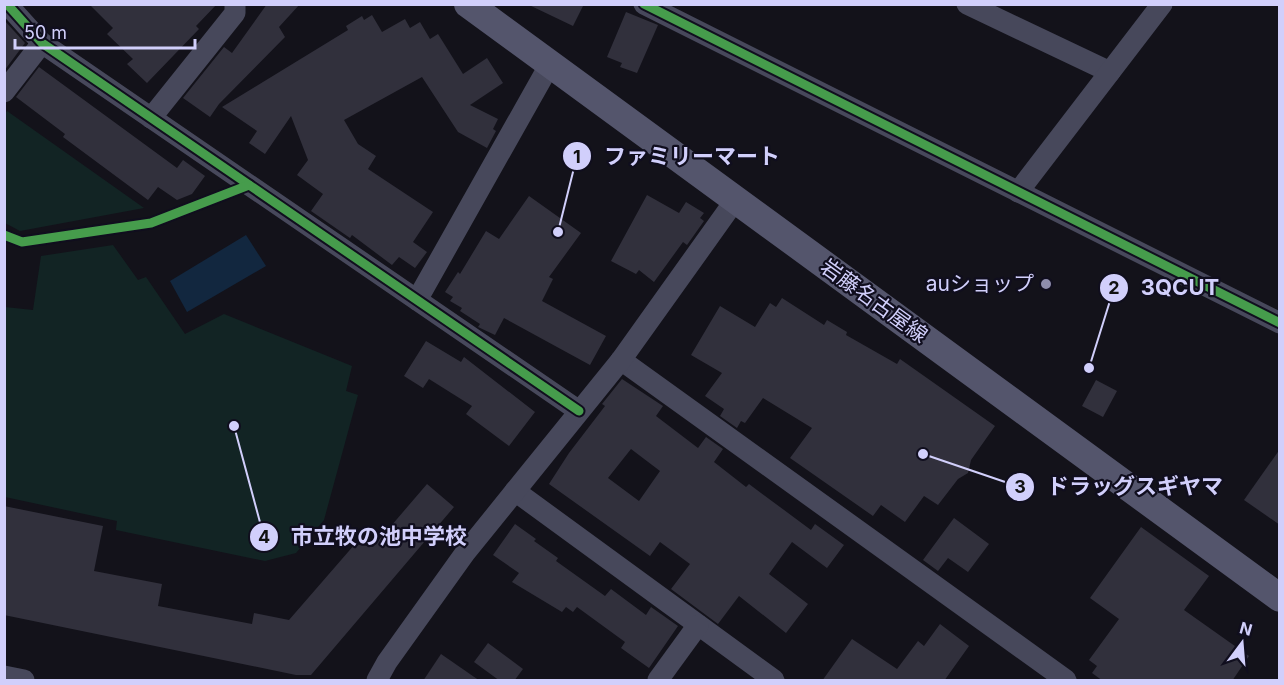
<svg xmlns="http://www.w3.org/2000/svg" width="1284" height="685" viewBox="0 0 1284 685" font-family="Inter,'Noto Sans JP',sans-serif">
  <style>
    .green { fill: #122424 }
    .water { fill: #12273f }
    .building { fill: #31303c; fill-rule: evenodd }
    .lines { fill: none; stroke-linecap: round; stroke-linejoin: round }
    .minor { stroke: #47485b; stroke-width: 21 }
    .secondary { stroke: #54556c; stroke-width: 28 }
    .cycleway-casing { stroke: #100e1e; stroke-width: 13 }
    .cycleway { stroke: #469c4c; stroke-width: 9 }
    .poi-dot { fill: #8e8dac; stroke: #100e1e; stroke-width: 2 }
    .labels { text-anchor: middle; stroke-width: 4.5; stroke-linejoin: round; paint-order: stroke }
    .poi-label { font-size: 21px; fill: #d1cffb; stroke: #100e1e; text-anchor: end }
    .street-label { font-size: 21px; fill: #d1cffb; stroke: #100e1e }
    .leader { fill: none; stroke: #d1cffb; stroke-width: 2 }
    .callout-dot { fill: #d1cffb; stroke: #100e1e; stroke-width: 2 }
    .mark-label { font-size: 18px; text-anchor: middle; font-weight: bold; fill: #111 }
    .callout-label { font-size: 22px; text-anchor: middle; font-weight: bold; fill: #d1cffb; stroke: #100e1e; stroke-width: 4.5; stroke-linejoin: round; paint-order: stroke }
  </style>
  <rect width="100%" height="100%" fill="#13121a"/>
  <g class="green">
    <path d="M7,111L144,208L20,231L5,223L4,115Z"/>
    <path d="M113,245L138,280L146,277L185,334L224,314L352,366L346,391L358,395L324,520L296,553L265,561L116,530L117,521L5,497V307L33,310L41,256Z"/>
  </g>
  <path class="water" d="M246,235L266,266L187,312L170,281Z"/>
  <g class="building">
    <path d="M89,4H217L196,26L199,29L147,83L127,64L133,59L107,34L113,28Z"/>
    <path d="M267,4H300L279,27L285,37L219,104L210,117L183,98L224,47L232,53Z"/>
    <path d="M527,4H584L573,26Z"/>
    <path d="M626,12L658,25L637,73L620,67L622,63L607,57Z"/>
    <path d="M372,15L382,32L405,19L410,28L420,22L430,39L438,34L463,74L487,58L503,83L470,105L498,119L493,129L496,131L487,148L458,132L422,77L344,120L358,144L376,156L368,169L433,212L413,242L427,252L415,268L399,257L392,265L352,235L350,238L311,211L323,194L297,175L308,160L291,116L265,154L249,143L257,131L222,107L348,30L346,26L362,16L364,20Z"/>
    <path d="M4,20L25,43L4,71Z"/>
    <path d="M39,67L177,168L183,160L205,176L192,194L177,200L158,187L148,200L63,137L65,134L16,97Z"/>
    <path d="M647,195L679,213L686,202L704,213L700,218L704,221L687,245L683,242L654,282L639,270L636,274L611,261Z"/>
    <path d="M529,196L581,233L549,277L553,279L542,301L606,336L590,365L504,318L495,335L478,327L480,324L460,311L462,308L450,301L453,297L445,292L458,272L460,274L486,231L499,239Z"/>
    <path d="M782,298L824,325L827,320L847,332L846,335L897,364L900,359L995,426L971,460L968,473L958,479L938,505L924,496L905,522L881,505L873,516L790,458L812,428L763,398L745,423L741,421L737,428L720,416L724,409L705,396L722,373L691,355L720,306L755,327L770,303L776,307Z"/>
    <path d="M426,341L461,362L464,357L535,412L509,446L466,414L472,406L429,379L423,388L404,376Z"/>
    <path d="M622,379L663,406L656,416L698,448L706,437L723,449L714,462L746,487L749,484L811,530L815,524L844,545L827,568L792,542L769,574L808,604L786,633L739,596L718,624L671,589L690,564L660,542L650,556L549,484L569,453L605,406L602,404ZM631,449L660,471L639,501L608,478Z"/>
    <path d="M1096,380L1117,391L1103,417L1082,406Z"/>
    <path d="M1280,449V525L1244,500Z"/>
    <path d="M427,484L454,507L311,675H296L4,615V506L103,526L94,571L162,584L158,606L252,624L254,613L289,620L355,544L373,547Z"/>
    <path d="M954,518L989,544L968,572L948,558L938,571L923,560Z"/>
    <path d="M515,524L536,539L534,541L558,558L556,561L605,596L611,589L646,615L651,607L678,626L649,668L621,648L625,642L577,607L573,612L566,607L562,612L512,582L519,573L493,555Z"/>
    <path d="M1141,527L1209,576L1184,610L1249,656L1232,681H1103L1092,673L1097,666L1089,660L1119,619L1090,598Z"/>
    <path d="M940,624L969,646L944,681H822L852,639L897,669L918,641L924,646Z"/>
    <path d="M488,643L523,669L514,681H500L474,662Z"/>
    <path d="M441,654L480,681H423Z"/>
  </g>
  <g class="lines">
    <g class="minor">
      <path d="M7,4L42,43L579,411"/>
      <path d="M644,4L1280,323"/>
      <path d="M967,4L1110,72"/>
      <path d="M4,92L42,43"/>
      <path d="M151,118L235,13V4"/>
      <path d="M1018,192L1162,4"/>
      <path d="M417,300L550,64"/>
      <path d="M621,360L1066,680"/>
      <path d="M515,491L774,680"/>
      <path d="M4,676L24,680"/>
      <path d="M377,680L387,662L465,553L621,360L736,199"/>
      <path d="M658,680L698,625"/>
    </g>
    <path class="secondary" d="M468,4L1280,598"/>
    <g class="cycleway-casing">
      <g id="cycleway">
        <path d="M7,4L42,43L579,411"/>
        <path d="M644,4L1280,323"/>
        <path d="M4,235L22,242L151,223L249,185"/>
      </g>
    </g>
    <use href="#cycleway" class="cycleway"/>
  </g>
  <circle class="poi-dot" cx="1046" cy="284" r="6"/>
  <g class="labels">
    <g class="poi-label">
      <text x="1034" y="291">auショップ</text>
    </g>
    <g class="street-label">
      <text transform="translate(874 301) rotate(36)" y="7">岩藤名古屋線</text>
    </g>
  </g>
  <path class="leader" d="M558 232L577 156M1089 368L1114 288M923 454L1020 487M234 426L264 537"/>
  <g class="callout-dot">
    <circle cx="558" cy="232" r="6"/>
    <circle cx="1089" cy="368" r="6"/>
    <circle cx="923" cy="454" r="6"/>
    <circle cx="234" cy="426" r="6"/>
    <circle cx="577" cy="156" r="15"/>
    <circle cx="1114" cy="288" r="15"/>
    <circle cx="1020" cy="487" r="15"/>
    <circle cx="264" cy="537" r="15"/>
  </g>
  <g class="mark-label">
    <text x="577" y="163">1</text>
    <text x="1114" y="294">2</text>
    <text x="1020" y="493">3</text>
    <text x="264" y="543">4</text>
  </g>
  <g class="callout-label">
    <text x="692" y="164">ファミリーマート</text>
    <text x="1180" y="295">3QCUT</text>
    <text x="1135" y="494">ドラッグスギヤマ</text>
    <text x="379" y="544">市立牧の池中学校</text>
  </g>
  <rect width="1284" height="685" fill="none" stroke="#d1cffb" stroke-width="12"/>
  <g transform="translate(1242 643) rotate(16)" stroke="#100e1e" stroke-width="4.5" paint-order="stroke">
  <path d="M0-4.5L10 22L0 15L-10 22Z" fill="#d1cffb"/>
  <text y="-9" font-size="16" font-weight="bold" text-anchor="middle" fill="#d1cffb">N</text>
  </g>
  <path d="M15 39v9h180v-9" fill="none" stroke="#d1cffb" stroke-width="3"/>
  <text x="24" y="39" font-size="18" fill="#d1cffb" stroke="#100e1e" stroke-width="4.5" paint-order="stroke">50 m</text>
</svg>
